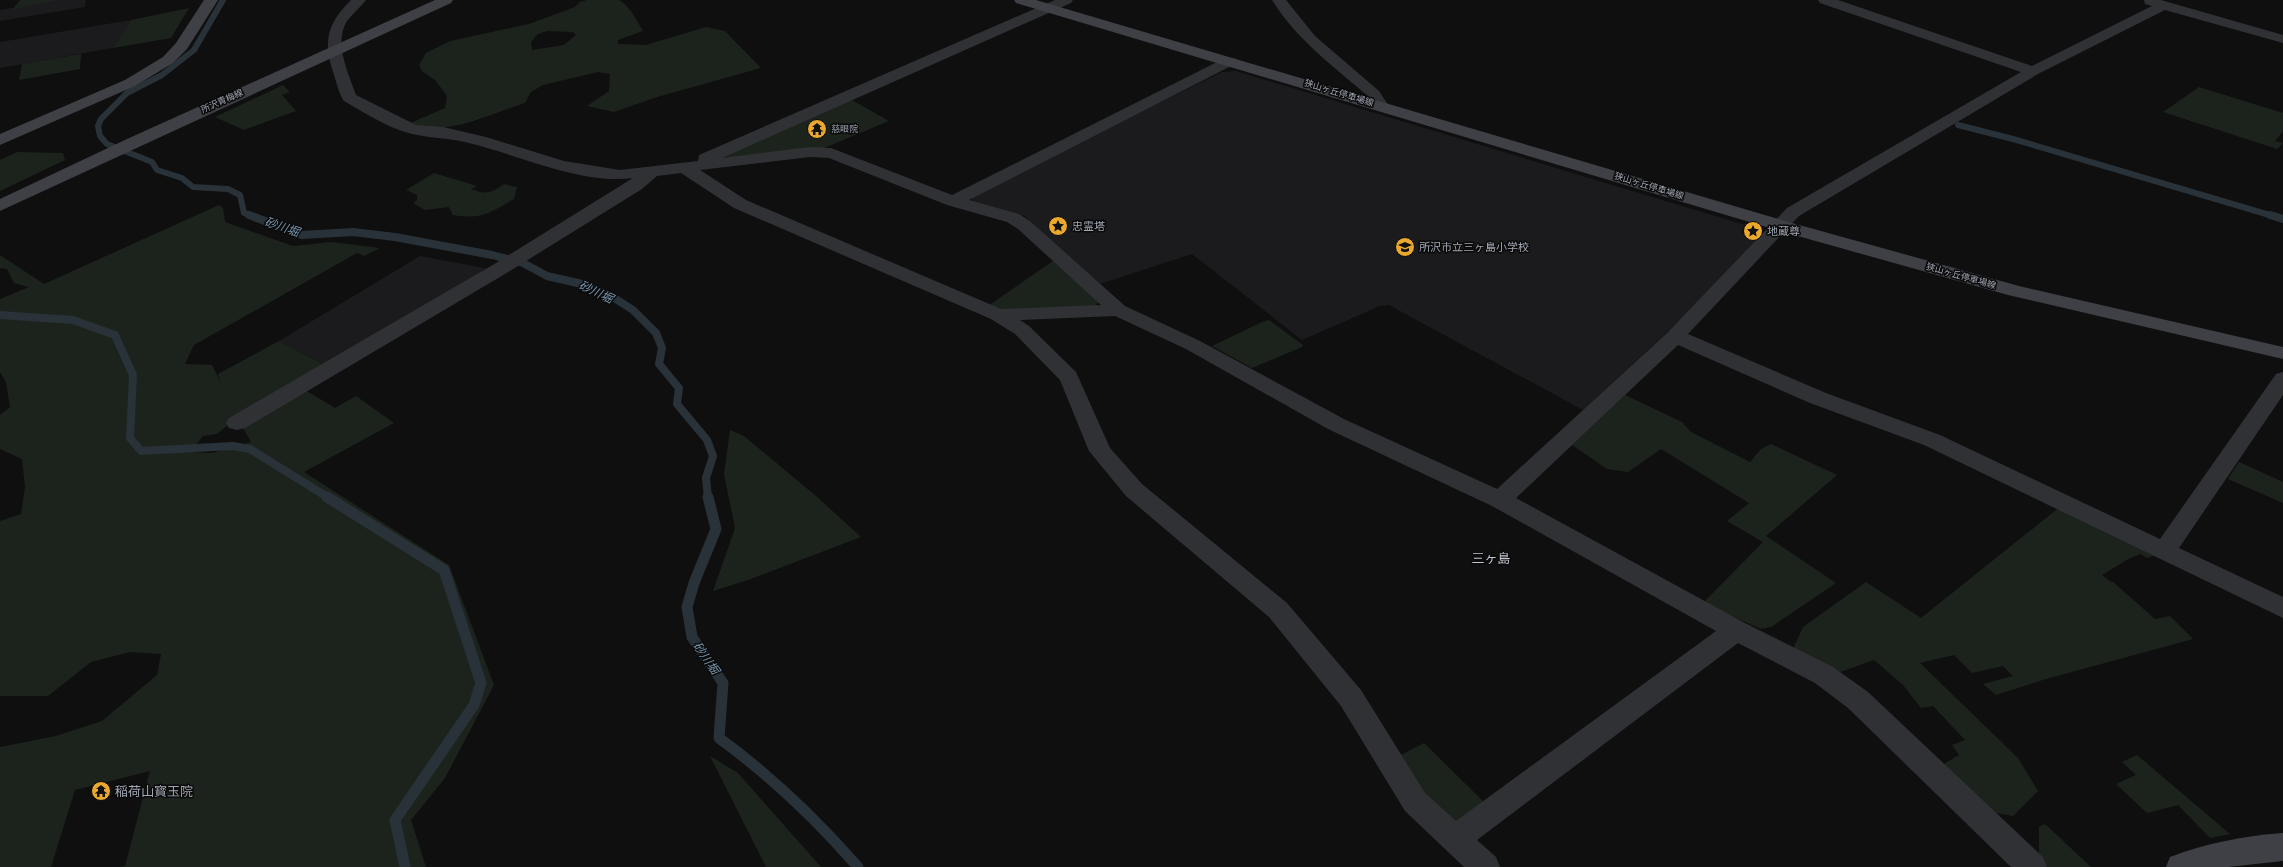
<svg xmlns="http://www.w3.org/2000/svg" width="2283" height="867" viewBox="0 0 2283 867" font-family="'Asap Condensed','Noto Sans JP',sans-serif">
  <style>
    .built { fill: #1b1b1d }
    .green { fill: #1c231c; fill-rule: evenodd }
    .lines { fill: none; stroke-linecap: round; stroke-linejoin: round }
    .stream-far2 { stroke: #293238; stroke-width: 6 }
    .stream-far1 { stroke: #293238; stroke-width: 8 }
    .stream { stroke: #293238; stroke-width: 11 }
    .street { fill: #303135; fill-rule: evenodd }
    .secondary { fill: #3e4045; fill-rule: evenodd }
    .labels { text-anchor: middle; stroke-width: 3; stroke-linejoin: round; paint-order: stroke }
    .far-street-label { font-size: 9px; fill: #a1a6b1; stroke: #0a0a0b }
    .far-poi-label { font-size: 9px; fill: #a1a6b1; stroke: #0a0a0b; text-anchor: start }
    .poi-label { font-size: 11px; fill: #a1a6b1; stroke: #0a0a0b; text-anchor: start }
    .water-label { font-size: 12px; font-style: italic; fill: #7894ac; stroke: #0a0a0b }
    .quarter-label { font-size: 13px; fill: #c1c5cd; stroke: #0a0a0b }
    .near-poi-label { font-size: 13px; fill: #a1a6b1; stroke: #0a0a0b; text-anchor: start }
  </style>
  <rect width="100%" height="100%" fill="#0f0f10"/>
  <g class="built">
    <path d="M60,0H86L85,7L0,21V10Z"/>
    <path d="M131,20L113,48L0,68V42Z"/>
    <path d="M1236,71L1745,225L1741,233L1760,240L1692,309L1583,410L1389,305L1380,306L1302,340L1192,254L1097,285L1025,216L972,202V195L1222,72Z"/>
    <path d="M420,256L485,268L473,279L326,366L279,341Z"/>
  </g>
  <g class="green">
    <path d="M20,0H60L13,9Z"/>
    <path d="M587,0H619C630,6 637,21 643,31L618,40V44L646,45L706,27L725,31L761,68L657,97L614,112L587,106L609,91L610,74L598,72L543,85L531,92L525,103C489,114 445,138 408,124L445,108L447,96L436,81L422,71L419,65L426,53L450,41L529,24L575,7L580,2ZM547,31L573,32L576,35L564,45L532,50L531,42L538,34Z"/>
    <path d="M189,8L171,38L113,48L131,20Z"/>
    <path d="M81,54L80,69L19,80L22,64Z"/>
    <path d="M283,85L290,92L282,95L296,111L244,130L215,117Z"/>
    <path d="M2199,87L2283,113V131L2275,141L2283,143L2277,149L2163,112Z"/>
    <path d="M850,99L889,121L824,148L713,160Z"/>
    <path d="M17,152L63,153L65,160L0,191V160Z"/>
    <path d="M434,173L477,186L471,189C485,195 492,193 504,184L517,187L514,199C489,213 483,220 453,215L449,207L425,210L413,203L417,200V195L406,190Z"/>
    <path d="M219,205L223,208L225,222L293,246L331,242L380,248L364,256L357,253L194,345L185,364L212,365L221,383L218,374L279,341L326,366L228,425L217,434L203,436L190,452L212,453L251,442L242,426L305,390L335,408L356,396L394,423L304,472L449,565L494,685L445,778L411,820L426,867H120L125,866L150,771L75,790L51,867H0V747L56,736L102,721L157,675L161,654L130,652L91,662L48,696H0V521L21,514L25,487L22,459L0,449V415L10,407L6,382L0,372V299L29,287L14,283L7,269L0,268V255L44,284Z"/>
    <path d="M1053,261L1099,302L1092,308L998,312L988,306Z"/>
    <path d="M1269,320L1303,345L1302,347L1252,368L1212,346L1262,322Z"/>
    <path d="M1625,395L1682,422L1691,432L1750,462L1761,449L1771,444L1837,475L1766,536L1836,583L1771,627L1761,629L1703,603L1763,542L1727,521L1749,503L1661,449L1628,472L1607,469L1572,445Z"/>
    <path d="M730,430L744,436L816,496L861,537L748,580L713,591L735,528L724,474Z"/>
    <path d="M2239,462L2283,482V503L2228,479Z"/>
    <path d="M2061,506L2159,554L2147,558L2141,554L2130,558L2102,575L2111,582L2112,581L2155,619L2170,616L2193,639L2046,679L1996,695L1983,684L2013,676L2003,666L1972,673L1954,655L1920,663L2018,758L2038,791L2013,816L1986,811L1937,768L1959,755L1952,745L1965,740L1933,706L1921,708L1903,685L1874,660L1832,675L1793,649L1803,627L1866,582L1921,618Z"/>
    <path d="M1424,743L1496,814L1463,837L1393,759Z"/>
    <path d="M2137,755L2230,834L2210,838L2178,805L2147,813L2116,784L2136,775L2122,762Z"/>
    <path d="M710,756L738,773L821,867H766Z"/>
    <path d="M2045,824L2091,867H2045L2039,861V827Z"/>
  </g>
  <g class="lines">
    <g class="stream-far2">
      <path d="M223,0L194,50L162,75L127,93L101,119L98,126L100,136L107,144L152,162L157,170L182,178L193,187L228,189L240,195L244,213L252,216"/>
      <path d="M1958,125L2013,139L2273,216"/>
    </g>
    <g class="stream-far1">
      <path d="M249,215L302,235L353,232L395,237L492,255L523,263L547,276L582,284L611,296L633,310L656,333L662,348L659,364L679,388L677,404L707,440L713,456L706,478L708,498"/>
      <path d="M2270,215L2283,219"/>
      <path d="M0,315L73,320L115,335L133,375L130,438L141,451L233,446L250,449L329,498"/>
    </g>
    <g class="stream">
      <path d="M327,497L444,570L481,683L474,705L395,820L405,867"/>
      <path d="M708,497L716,529L694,583L687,607L692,637L723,683L719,738C771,776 816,819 858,867"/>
    </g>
    <g class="street">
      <path d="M351,0H366C360,8 353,13 347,21C333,43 349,74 356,95L416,125L443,127L486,137L564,161L620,170L698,161L699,155L1055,0H1073L1071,3L722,158L810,147L831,148L952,195L1225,58H1235L1237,61L1235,64L969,200L1019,214L1030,221L1125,306L1200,341L1344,419L1497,489L1668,332L1787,208L2021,72L1820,3L1818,0H1838L2032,66L2152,6L2145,4L2144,0H2161L2283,35V43L2165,10L2038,74L1799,216L1688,334L1826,393L1940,435L2160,539L2276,374L2283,372V395L2179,548L2283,597V618L1924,445L1810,403L1678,345L1516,498L1745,623L1833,667L1868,692L2043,857L2047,867H2011L1848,708L1815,683L1738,643L1477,840L1496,857L1500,867H1464L1405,811L1341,706L1269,617L1126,496L1089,451L1060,380L1015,334L991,319L734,208L681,173L657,176L642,189L510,271L245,428L237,430L229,428L226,423L229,418L496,263L633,178C580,185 517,154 465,142C442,137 416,138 394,128C377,121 360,110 344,101C339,94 337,84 334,75C323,42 326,25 351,0ZM810,157L829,158L947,205L1007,222L1018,229L1101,305L1001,309L746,200L700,170ZM1115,316L1186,349L1328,429L1492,506L1716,631L1456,821L1425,793L1361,690L1287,603L1142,484L1110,448L1076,372L1029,326L1020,320Z"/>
      <path d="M1272,0H1286L1315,36L1379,91L1388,105L1386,108H1374L1368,96C1333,66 1297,40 1272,0Z"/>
    </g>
    <g class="secondary">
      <path d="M204,0H218L187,49L173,63L135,86L0,145V134L125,80L163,57L176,43Z"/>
      <path d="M435,0H453L451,3L0,211V199L127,139Z"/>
      <path d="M1014,0H1036L1785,221L2019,286L2283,347V359L2008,295L1773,229L1016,3Z"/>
      <path d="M2283,833V861L2228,867H2166L2170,857C2207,843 2243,836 2283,833Z"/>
    </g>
  </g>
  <defs>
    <g id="temple-disc" transform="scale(1)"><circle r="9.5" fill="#eaa82e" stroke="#0a0a0b"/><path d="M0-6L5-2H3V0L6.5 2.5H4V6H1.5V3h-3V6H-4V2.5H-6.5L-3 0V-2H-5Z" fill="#111"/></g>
    <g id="sight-disc" transform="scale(1)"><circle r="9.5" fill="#eaa82e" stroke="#0a0a0b"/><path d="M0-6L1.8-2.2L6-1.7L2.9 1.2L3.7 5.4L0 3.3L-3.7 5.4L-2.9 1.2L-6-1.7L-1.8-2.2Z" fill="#111"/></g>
    <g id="school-disc" transform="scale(1)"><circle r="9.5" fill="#eaa82e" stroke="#0a0a0b"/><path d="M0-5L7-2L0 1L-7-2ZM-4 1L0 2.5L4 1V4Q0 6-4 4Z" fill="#111"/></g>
  </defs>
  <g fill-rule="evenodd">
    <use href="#temple-disc" x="817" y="129"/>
    <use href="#sight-disc" x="1058" y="226"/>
    <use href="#sight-disc" x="1753" y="231"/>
    <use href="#school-disc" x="1405" y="247"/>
    <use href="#temple-disc" x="101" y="791"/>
  </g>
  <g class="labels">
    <g class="far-street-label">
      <text transform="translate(1339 93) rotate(17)" y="3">狭山ヶ丘停車場線</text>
      <text transform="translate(222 101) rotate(-24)" y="3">所沢青梅線</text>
      <text transform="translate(1649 186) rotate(17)" y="3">狭山ヶ丘停車場線</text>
      <text transform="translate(1961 276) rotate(16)" y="3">狭山ヶ丘停車場線</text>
    </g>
    <g class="far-poi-label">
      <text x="831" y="132">慈眼院</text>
    </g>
    <g class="poi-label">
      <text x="1072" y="230">忠霊塔</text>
      <text x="1767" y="235">地蔵尊</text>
      <text x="1419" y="251">所沢市立三ヶ島小学校</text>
    </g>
    <g class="water-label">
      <text transform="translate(282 227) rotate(19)" y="4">砂川堀</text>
      <text transform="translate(596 292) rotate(25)" y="4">砂川堀</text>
      <text transform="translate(706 658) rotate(55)" y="4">砂川堀</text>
    </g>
    <g class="quarter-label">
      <text x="1491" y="563">三ヶ島</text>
    </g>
    <g class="near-poi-label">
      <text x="115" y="796">稲荷山寳玉院</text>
    </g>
  </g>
</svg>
